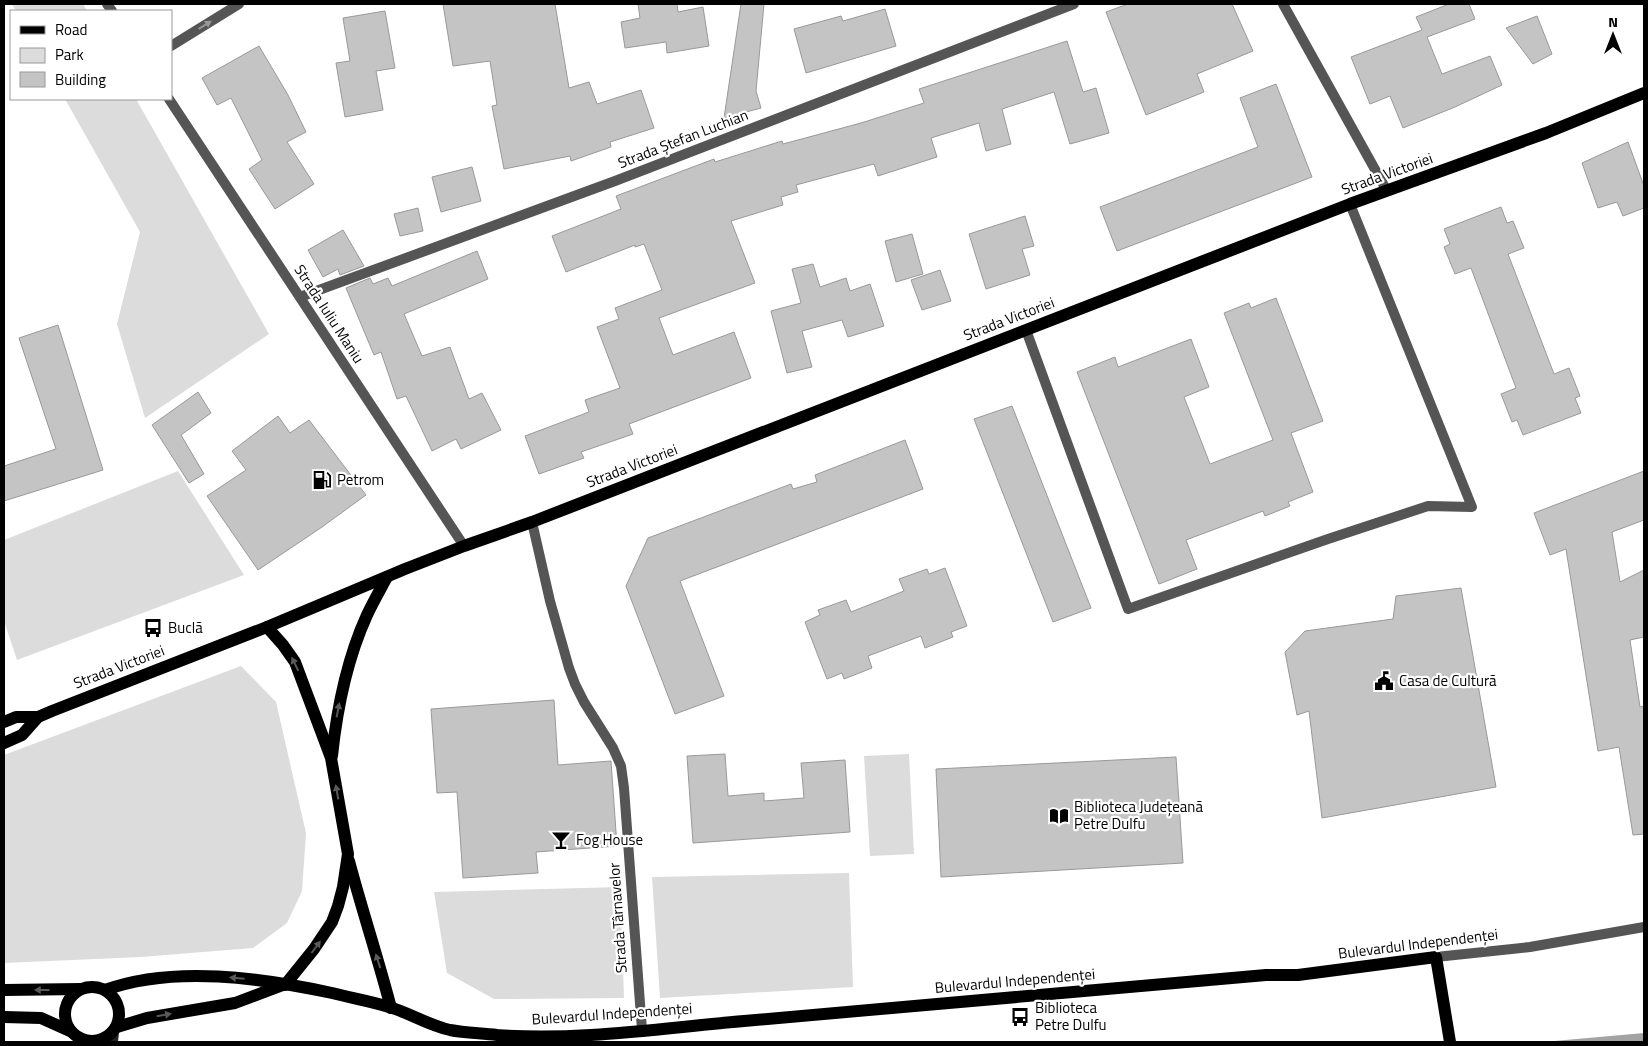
<svg xmlns="http://www.w3.org/2000/svg" width="1648" height="1046" viewBox="0 0 1648 1046" font-family="'Titillium Web',sans-serif">
  <style>
    .green { fill: #dcdcdc }
    .water { fill: #a3a3a3 }
    .building { fill: #c4c4c4; stroke: #999 }
    .lines { fill: none; stroke-linecap: round; stroke-linejoin: round }
    .street { stroke: #555; stroke-width: 10 }
    .secondary { stroke: #222; stroke-width: 10 }
    .primary { stroke: #000; stroke-width: 12 }
    .oneway { fill: #999 }
    .oneway2 { fill: #595959 }
    .labels { text-anchor: middle; stroke-width: 4.5; stroke-linejoin: round; paint-order: stroke }
    .street-label { font-size: 15px; fill: #000; stroke: #fff }
    .poi-label { font-size: 15px; fill: #000; stroke: #fff; text-anchor: start }
  </style>
  <rect width="100%" height="100%" fill="#fff"/>
  <g class="green">
    <path d="M12,4H83L87,11H16Z"/>
    <path d="M65,99H136L269,334L145,418L117,324L140,232Z"/>
    <path d="M178,471L244,575L17,660L4,621V540Z"/>
    <path d="M241,666L276,702L306,833L302,891L287,923L253,948L141,957L4,963V755Z"/>
    <path d="M909,754L914,854L870,856L864,756Z"/>
    <path d="M849,873L853,987L660,998L652,877Z"/>
    <path d="M620,887L624,998L494,999L447,973L434,892Z"/>
  </g>
  <path class="water" d="M1644,1033V1042H1543Z"/>
  <g class="building">
    <path d="M443,4H555L569,88L589,82L597,104L641,90L654,128L610,142L611,147L571,161L570,156L504,169L492,106L497,105L490,61L453,66Z"/>
    <path d="M638,4H677L678,12L703,7L709,46L667,53L666,42L625,48L621,22L640,18Z"/>
    <path d="M741,4H764L756,91L761,108L724,118Z"/>
    <path d="M1128,4H1232L1253,51L1197,74L1204,92L1146,115L1106,12Z"/>
    <path d="M1449,4H1469L1475,19L1427,37L1442,74L1490,56L1502,85L1455,107L1403,128L1390,96L1370,104L1351,57L1422,30L1416,17Z"/>
    <path d="M885,9L896,46L806,73L794,29L841,16L843,21Z"/>
    <path d="M385,11L395,68L376,71L383,110L345,117L336,63L350,61L343,18Z"/>
    <path d="M1537,16L1552,54L1533,64L1506,28Z"/>
    <path d="M1067,41L1083,92L1096,88L1109,133L1070,144L1054,92L1002,109L1011,144L986,151L979,123L931,138L937,157L878,176L874,164L796,185L798,192L781,197L783,205L731,221L755,283L659,318L673,355L734,332L751,378L629,424L633,434L581,452L584,458L539,474L525,436L589,412L585,400L620,388L597,327L619,319L615,308L662,290L644,244L635,247V245L566,272L552,236L621,209L616,196L714,159L715,162L782,141L783,144L861,123L924,103L919,89Z"/>
    <path d="M259,46L288,95L306,132L287,142L314,184L275,209L249,169L262,160L231,98L217,105L202,78Z"/>
    <path d="M1276,84L1312,177L1117,251L1100,207L1258,147L1240,98Z"/>
    <path d="M1628,142L1644,186V208L1623,216L1617,202L1598,208L1582,163Z"/>
    <path d="M472,167L481,201L441,212L432,177Z"/>
    <path d="M1501,207L1507,223L1513,221L1524,248L1508,254L1554,374L1569,368L1580,396L1575,398L1581,413L1523,435L1517,420L1512,422L1501,394L1516,388L1471,268L1455,274L1444,247L1450,244L1444,229Z"/>
    <path d="M418,208L423,231L400,236L394,214Z"/>
    <path d="M1025,216L1034,246L1022,249L1030,275L986,289L969,234Z"/>
    <path d="M343,230L364,266L340,275L338,269L323,277L308,250Z"/>
    <path d="M912,234L923,274L896,282L885,241Z"/>
    <path d="M477,251L488,279L404,314L422,356L450,347L469,399L482,393L501,430L461,449L456,439L432,451L406,396L397,399L381,352L374,355L346,288L370,278L373,284L388,278L392,286Z"/>
    <path d="M813,264L820,287L846,278L850,291L870,284L884,326L848,337L842,320L802,331L812,367L787,373L771,311L801,303L792,269Z"/>
    <path d="M940,270L951,301L922,310L911,280Z"/>
    <path d="M1276,298L1323,421L1291,433L1313,492L1288,502L1290,506L1265,516L1263,511L1186,540L1197,569L1159,584L1077,372L1115,357L1118,367L1191,339L1209,387L1184,397L1210,464L1273,440L1224,313L1249,303L1251,308Z"/>
    <path d="M58,325L103,470L4,501V466L56,449L19,338Z"/>
    <path d="M198,392L211,413L181,435L204,474L189,483L152,425Z"/>
    <path d="M1012,406L1091,608L1053,622L974,419Z"/>
    <path d="M278,416L290,433L309,420L366,495L322,527L258,570L207,496L246,470L232,451Z"/>
    <path d="M905,440L923,489L680,581L724,696L675,714L626,586L648,538L791,484L793,489L817,482L815,475Z"/>
    <path d="M1644,471V520L1612,532L1620,582L1644,570V637L1630,640L1640,707L1644,706V834L1633,835L1619,747L1598,751L1566,549L1550,555L1534,513Z"/>
    <path d="M945,568L967,626L951,632L953,637L925,648L921,636L868,656L872,668L844,679L842,673L827,679L805,622L820,615L818,610L846,600L851,612L904,591L899,579L927,569L929,574Z"/>
    <path d="M1461,588L1496,787L1322,818L1309,711L1297,715L1285,652L1305,631L1393,619L1396,596Z"/>
    <path d="M554,700L558,765L611,761L617,846L536,852L538,873L463,878L457,792L437,793L431,709Z"/>
    <path d="M725,754L728,796L764,793V801L804,798L801,763L845,760L850,832L693,843L687,756Z"/>
    <path d="M1176,757L1183,863L941,877L936,769Z"/>
  </g>
  <g class="lines">
    <g class="street">
      <path d="M107,4L112,11"/>
      <path d="M1283,4L1387,191"/>
      <path d="M171,46L239,4"/>
      <path d="M169,99L464,546"/>
      <path d="M300,297L615,181L1074,4"/>
      <path d="M1026,330L1128,609L1328,539L1428,506L1472,507L1350,204"/>
      <path d="M532,522L550,601L569,668L575,684L584,702L613,748L621,766L624,788L642,1030"/>
      <path d="M1436,957L1530,947L1644,927"/>
    </g>
    <g class="secondary">
      <path d="M80,1039L81,1042"/>
      <path d="M113,1042L114,1032"/>
    </g>
    <g class="primary">
      <path d="M267,627L283,645L295,662L331,758L348,854L343,887L338,906L332,922L314,949L285,985"/>
      <path d="M4,722L16,717H38"/>
      <path d="M4,743L22,735L38,717L52,711L267,627L405,569L464,546L532,522L1350,204L1546,133L1644,93"/>
      <path d="M332,756C337,708 347,659 367,615C373,602 380,590 387,577"/>
      <path d="M349,861C362,910 378,958 391,1008"/>
      <circle cx="92" cy="1014" r="27"/>
      <path d="M4,990L81,989"/>
      <path d="M105,990C174,965 262,978 332,993C351,998 370,1001 389,1007C410,1013 428,1025 450,1030C465,1033 481,1033 497,1035C579,1041 662,1028 744,1021C918,1006 1092,991 1266,975H1298L1436,957L1450,1042"/>
      <path d="M4,1017L41,1018L70,1031"/>
      <path d="M117,1027L147,1018L235,1003L283,985"/>
    </g>
  </g>
  <defs><path id="oneway-solid" d="M-6-.8H1V-3.2L6.5 0L1 3.2V.8H-6Z" transform="scale(1.25)"/></defs>
  <use class="oneway" href="#oneway-solid" transform="translate(205 25) rotate(-32)"/>
  <g class="oneway2">
    <use href="#oneway-solid" transform="translate(295 664) rotate(-116)"/>
    <use href="#oneway-solid" transform="translate(338 710) rotate(-79)"/>
    <use href="#oneway-solid" transform="translate(337 792) rotate(-100)"/>
    <use href="#oneway-solid" transform="translate(316 947) rotate(-53)"/>
    <use href="#oneway-solid" transform="translate(378 961) rotate(-108)"/>
    <use href="#oneway-solid" transform="translate(237 978) rotate(-175)"/>
    <use href="#oneway-solid" transform="translate(42 990) rotate(180)"/>
    <use href="#oneway-solid" transform="translate(164 1015) rotate(-10)"/>
  </g>
  <defs>
    <g id="fuel-bare" transform="scale(1.5)"><path d="M-5.5-6h7V0h2V4h1.3V-2.5L3-4.5l.8-.8L6-3V5H2.5V1h-1V6h-7ZM-4.2-4.7v3.2H.2V-4.7Z" fill="#000" stroke="#fff" stroke-width="2.5" paint-order="stroke"/></g>
    <g id="bus-bare" transform="scale(1.5)"><path d="M-5-6H5V4H4V6H2V4H-2V6H-4V4H-5ZM-3.5-4V0h7V-4ZM-3.5 1.2v1.5H-2V1.2ZM2 1.2v1.5H3.5V1.2Z" fill="#000" stroke="#fff" stroke-width="2.5" paint-order="stroke"/></g>
    <g id="civic-bare" transform="scale(1.5)"><path d="M-.6-6.5H3V-4.5H.6V-3L4-1V1h2V6H-6V1h2V-1L-.6-3ZM-1.2 2.5V6h2.4V2.5Z" fill="#000" stroke="#fff" stroke-width="2.5" paint-order="stroke"/></g>
    <g id="library-bare" transform="scale(1.5)"><path d="M-6-4Q-3-5.5-.7-3.5V5Q-3 3-6 4ZM6-4Q3-5.5 .7-3.5V5Q3 3 6 4Z" fill="#000" stroke="#fff" stroke-width="2.5" paint-order="stroke"/></g>
    <g id="bar-bare" transform="scale(1.5)"><path d="M-6-5H6L.8 .8V4.5H3.5V6h-7V4.5H-.8V.8Z" fill="#000" stroke="#fff" stroke-width="2.5" paint-order="stroke"/></g>
  </defs>
  <g fill-rule="evenodd">
    <use href="#fuel-bare" x="322" y="480"/>
    <use href="#bus-bare" x="153" y="628"/>
    <use href="#civic-bare" x="1384" y="681"/>
    <use href="#library-bare" x="1059" y="816"/>
    <use href="#bar-bare" x="561" y="840"/>
    <use href="#bus-bare" x="1020" y="1017"/>
  </g>
  <g class="labels">
    <g class="street-label">
      <text transform="translate(683 139) rotate(-21)" y="5">Strada Ștefan Luchian</text>
      <text transform="translate(1387 174) rotate(-20)" y="5">Strada Victoriei</text>
      <text transform="translate(329 314) rotate(57)" y="5">Strada Iuliu Maniu</text>
      <text transform="translate(1009 319) rotate(-21)" y="5">Strada Victoriei</text>
      <text transform="translate(632 466) rotate(-21)" y="5">Strada Victoriei</text>
      <text transform="translate(119 667) rotate(-21)" y="5">Strada Victoriei</text>
      <text transform="translate(618 918) rotate(-94)" y="5">Strada Târnavelor</text>
      <text transform="translate(1418 944) rotate(-7)" y="5">Bulevardul Independenței</text>
      <text transform="translate(1015 981) rotate(-5)" y="5">Bulevardul Independenței</text>
      <text transform="translate(612 1014) rotate(-4)" y="5">Bulevardul Independenței</text>
    </g>
    <g class="poi-label">
      <text x="337" y="485">Petrom</text>
      <text x="168" y="633">Buclă</text>
      <text x="1399" y="686">Casa de Cultură</text>
      <text x="1074" y="812">Biblioteca Județeană<tspan x="1074" dy="17">Petre Dulfu</tspan></text>
      <text x="576" y="845">Fog House</text>
      <text x="1035" y="1013">Biblioteca<tspan x="1035" dy="17">Petre Dulfu</tspan></text>
    </g>
  </g>
  <rect width="1648" height="1046" fill="none" stroke="#000000" stroke-width="10"/>
  <rect x="10" y="10" width="162" height="90" fill="#ffffff" stroke="#999999"/>
  <rect x="20" y="26" width="25" height="8" fill="#000000" stroke="#999999"/>
  <text x="55" y="35" font-size="15" fill="#000000">Road</text>
  <rect x="20" y="48" width="25" height="15" fill="#dcdcdc" stroke="#999999"/>
  <text x="55" y="60" font-size="15" fill="#000000">Park</text>
  <rect x="20" y="72" width="25" height="15" fill="#c4c4c4" stroke="#999999"/>
  <text x="55" y="85" font-size="15" fill="#000000">Building</text>
  <g transform="translate(1613 35)" stroke="#ffffff" stroke-width="4" paint-order="stroke">
  <path d="M0-4L9 19L0 12L-9 19Z" fill="#000000"/>
  <text y="-8" font-size="14" font-weight="bold" text-anchor="middle" fill="#000000">N</text>
  </g>
</svg>
